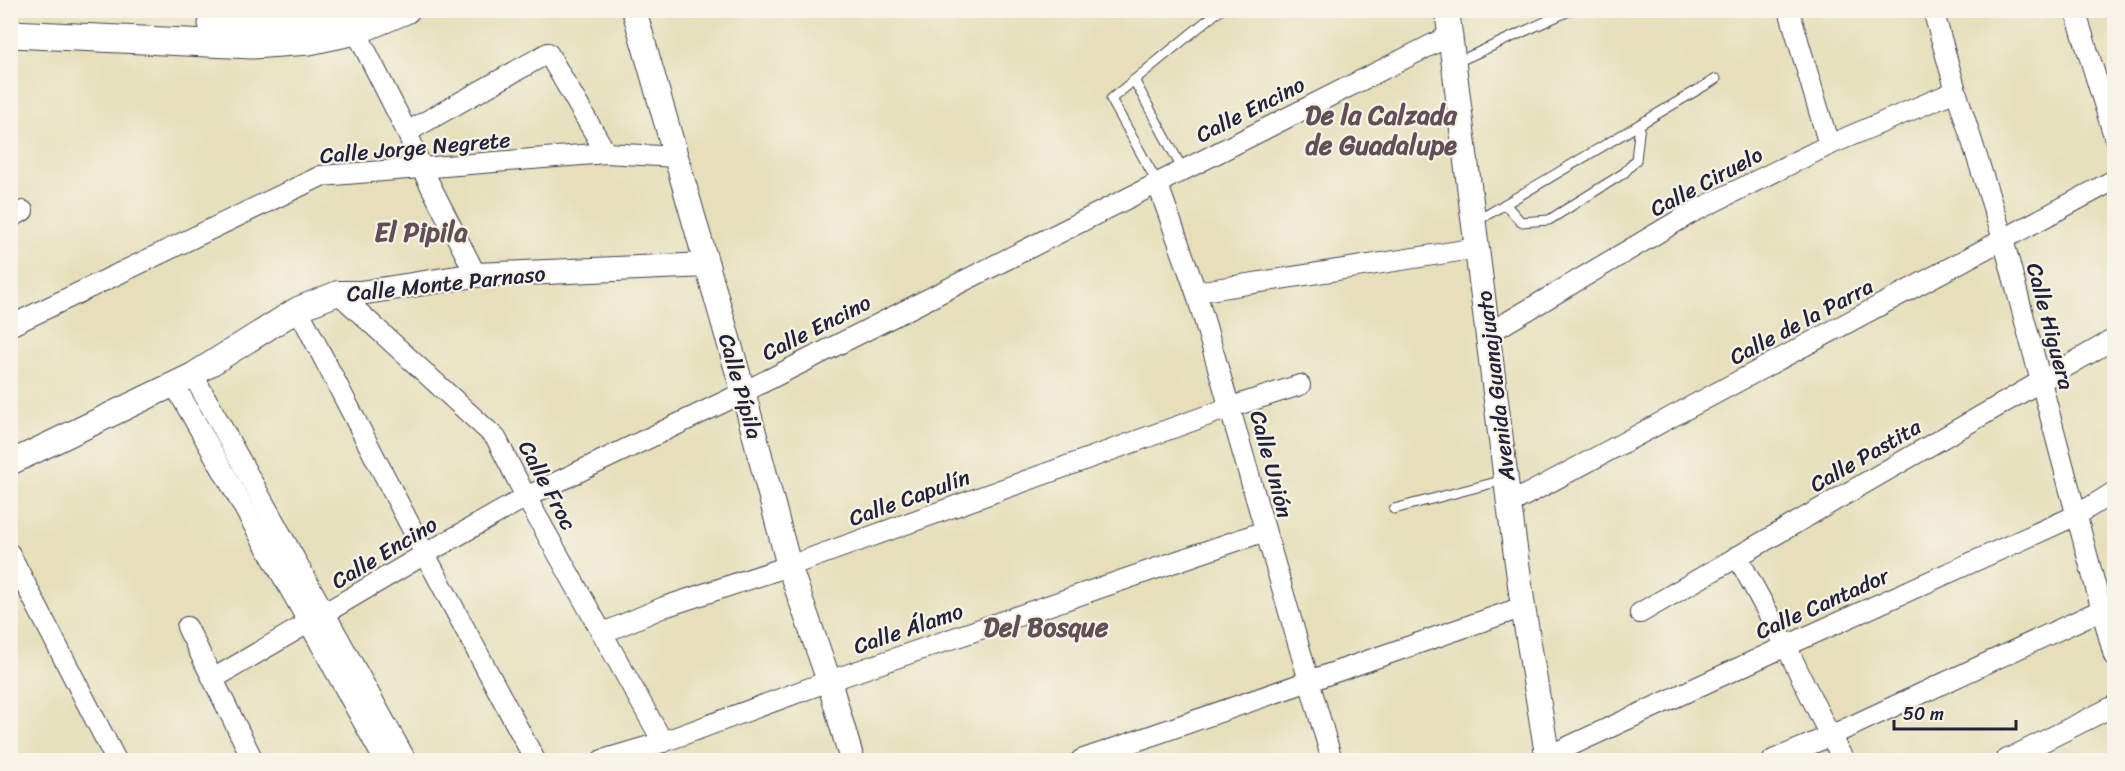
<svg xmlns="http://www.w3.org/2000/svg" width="2125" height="771" viewBox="0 0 2125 771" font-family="Sriracha,sans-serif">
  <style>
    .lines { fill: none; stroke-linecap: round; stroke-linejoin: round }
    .service-casing { stroke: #3f3e4e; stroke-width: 11 }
    .minor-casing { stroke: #3f3e4e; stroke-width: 22 }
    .tertiary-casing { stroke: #3f3e4e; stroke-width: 26 }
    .secondary-casing { stroke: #3f3e4e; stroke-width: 29 }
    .service { stroke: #fff; stroke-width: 9 }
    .minor { stroke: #fff; stroke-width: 20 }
    .tertiary { stroke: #fff; stroke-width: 24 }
    .secondary { stroke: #fff; stroke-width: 27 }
    .labels { text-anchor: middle; stroke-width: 4.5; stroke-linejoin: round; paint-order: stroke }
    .street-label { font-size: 22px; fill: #22223b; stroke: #f7f3e8 }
    .quarter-label { font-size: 26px; font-weight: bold; fill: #624e55; stroke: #f7f3e8 }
  </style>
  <rect width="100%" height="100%" fill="#f7f3e8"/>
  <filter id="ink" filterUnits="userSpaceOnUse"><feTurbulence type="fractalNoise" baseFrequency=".0167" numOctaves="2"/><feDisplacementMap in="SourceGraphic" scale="12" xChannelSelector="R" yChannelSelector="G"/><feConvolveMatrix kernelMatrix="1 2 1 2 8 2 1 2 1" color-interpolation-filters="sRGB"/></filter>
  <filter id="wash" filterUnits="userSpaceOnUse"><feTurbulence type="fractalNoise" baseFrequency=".008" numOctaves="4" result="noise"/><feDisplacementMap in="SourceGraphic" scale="24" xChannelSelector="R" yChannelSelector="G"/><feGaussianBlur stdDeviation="1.35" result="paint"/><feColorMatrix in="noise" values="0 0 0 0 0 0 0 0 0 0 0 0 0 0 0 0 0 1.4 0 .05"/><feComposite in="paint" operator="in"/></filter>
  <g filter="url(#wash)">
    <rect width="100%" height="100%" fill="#e6dfba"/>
  </g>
  <g filter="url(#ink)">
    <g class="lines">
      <g class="service-casing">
        <g id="service">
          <path d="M1455,63L1571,10"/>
          <path d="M1134,80L1183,170"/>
          <path d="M1157,182L1111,99L1220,10"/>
          <path d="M1505,204L1521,222L1549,220L1624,173L1636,160L1640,124"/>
          <path d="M1475,222L1716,79"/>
          <path d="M1394,509L1504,480"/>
        </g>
      </g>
      <g class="minor-casing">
        <g id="minor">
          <path d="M1789,10L1829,145"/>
          <path d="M1933,10L1956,91L2003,239L2114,656"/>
          <path d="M2075,10L2114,136"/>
          <path d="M356,31L407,132L422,169L476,275"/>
          <path d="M407,132L548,53L606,153"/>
          <path d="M1157,182L1196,292L1332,760"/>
          <path d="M10,218L23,211"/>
          <path d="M1196,292L1478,248"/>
          <path d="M338,293L496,438L526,497L663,742"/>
          <path d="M298,309L425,554L535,760"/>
          <path d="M10,326L321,176L606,153L677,157"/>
          <path d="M1489,333L1691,213L1829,145L1956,91"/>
          <path d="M193,375L406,760"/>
          <path d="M174,384L309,623L384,760"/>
          <path d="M1509,504L2114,180"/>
          <path d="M10,554L116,760"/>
          <path d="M1737,556L1786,646L1830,736L1844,760"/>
          <path d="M1640,613L2114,339"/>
          <path d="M187,627L253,760"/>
          <path d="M603,633L664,607L789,566L1231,407L1300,385"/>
          <path d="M213,679L425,554L526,497L728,400L1451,35"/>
          <path d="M1548,756L1786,646L2077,515L2114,492"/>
          <path d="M602,760L663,742L829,681L1265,531"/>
          <path d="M1081,760L1523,607"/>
          <path d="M1773,760L1830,736L2114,604"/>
          <path d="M2006,760L2114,706"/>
        </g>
      </g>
      <g class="tertiary-casing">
        <g id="tertiary">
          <path d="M634,10L743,391L789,566L829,681L852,760"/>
          <path d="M1447,10L1509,504L1523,607L1548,760"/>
          <path d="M10,463L193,375L298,309L338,293H360L476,275L707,265"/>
        </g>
      </g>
      <g class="secondary-casing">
        <g id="secondary">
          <path d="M212,24L243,26L307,23L360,10"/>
          <path d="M10,34L252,45L309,41L356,31L406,10"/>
        </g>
      </g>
      <use href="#service" class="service"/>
      <use href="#minor" class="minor"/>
      <use href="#tertiary" class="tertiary"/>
      <use href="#secondary" class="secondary"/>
    </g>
  </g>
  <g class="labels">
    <g class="street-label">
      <text transform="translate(1250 109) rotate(-27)" y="8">Calle Encino</text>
      <text transform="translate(415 147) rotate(-5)" y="8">Calle Jorge Negrete</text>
      <text transform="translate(1706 181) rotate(-28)" y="8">Calle Ciruelo</text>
      <text transform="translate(446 283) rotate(-6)" y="8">Calle Monte Parnaso</text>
      <text transform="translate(1801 321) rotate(-28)" y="8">Calle de la Parra</text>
      <text transform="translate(2051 326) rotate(75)" y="8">Calle Higuera</text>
      <text transform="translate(816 327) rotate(-27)" y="8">Calle Encino</text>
      <text transform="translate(741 386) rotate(74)" y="8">Calle Pípila</text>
      <text transform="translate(1495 386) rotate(-97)" y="8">Avenida Guanajuato</text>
      <text transform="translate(1865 455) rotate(-30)" y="8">Calle Pastita</text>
      <text transform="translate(1272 464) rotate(75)" y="8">Calle Unión</text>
      <text transform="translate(548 485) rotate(62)" y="8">Calle Froc</text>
      <text transform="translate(909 497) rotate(-20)" y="8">Calle Capulín</text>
      <text transform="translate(384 552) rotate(-31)" y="8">Calle Encino</text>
      <text transform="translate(1822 603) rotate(-24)" y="8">Calle Cantador</text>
      <text transform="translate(908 628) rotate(-19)" y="8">Calle Álamo</text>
    </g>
    <g class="quarter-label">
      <text x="1381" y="124">De la Calzada<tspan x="1381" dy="30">de Guadalupe</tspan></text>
      <text x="421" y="241">El Pipila</text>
      <text x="1046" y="636">Del Bosque</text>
    </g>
  </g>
  <rect width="2125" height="771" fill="none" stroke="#f7f3e8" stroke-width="36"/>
  <path d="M1894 720v9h122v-9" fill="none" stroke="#22223b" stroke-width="3"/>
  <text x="1903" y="720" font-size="18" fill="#22223b" stroke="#f7f3e8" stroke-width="4.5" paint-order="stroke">50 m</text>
</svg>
